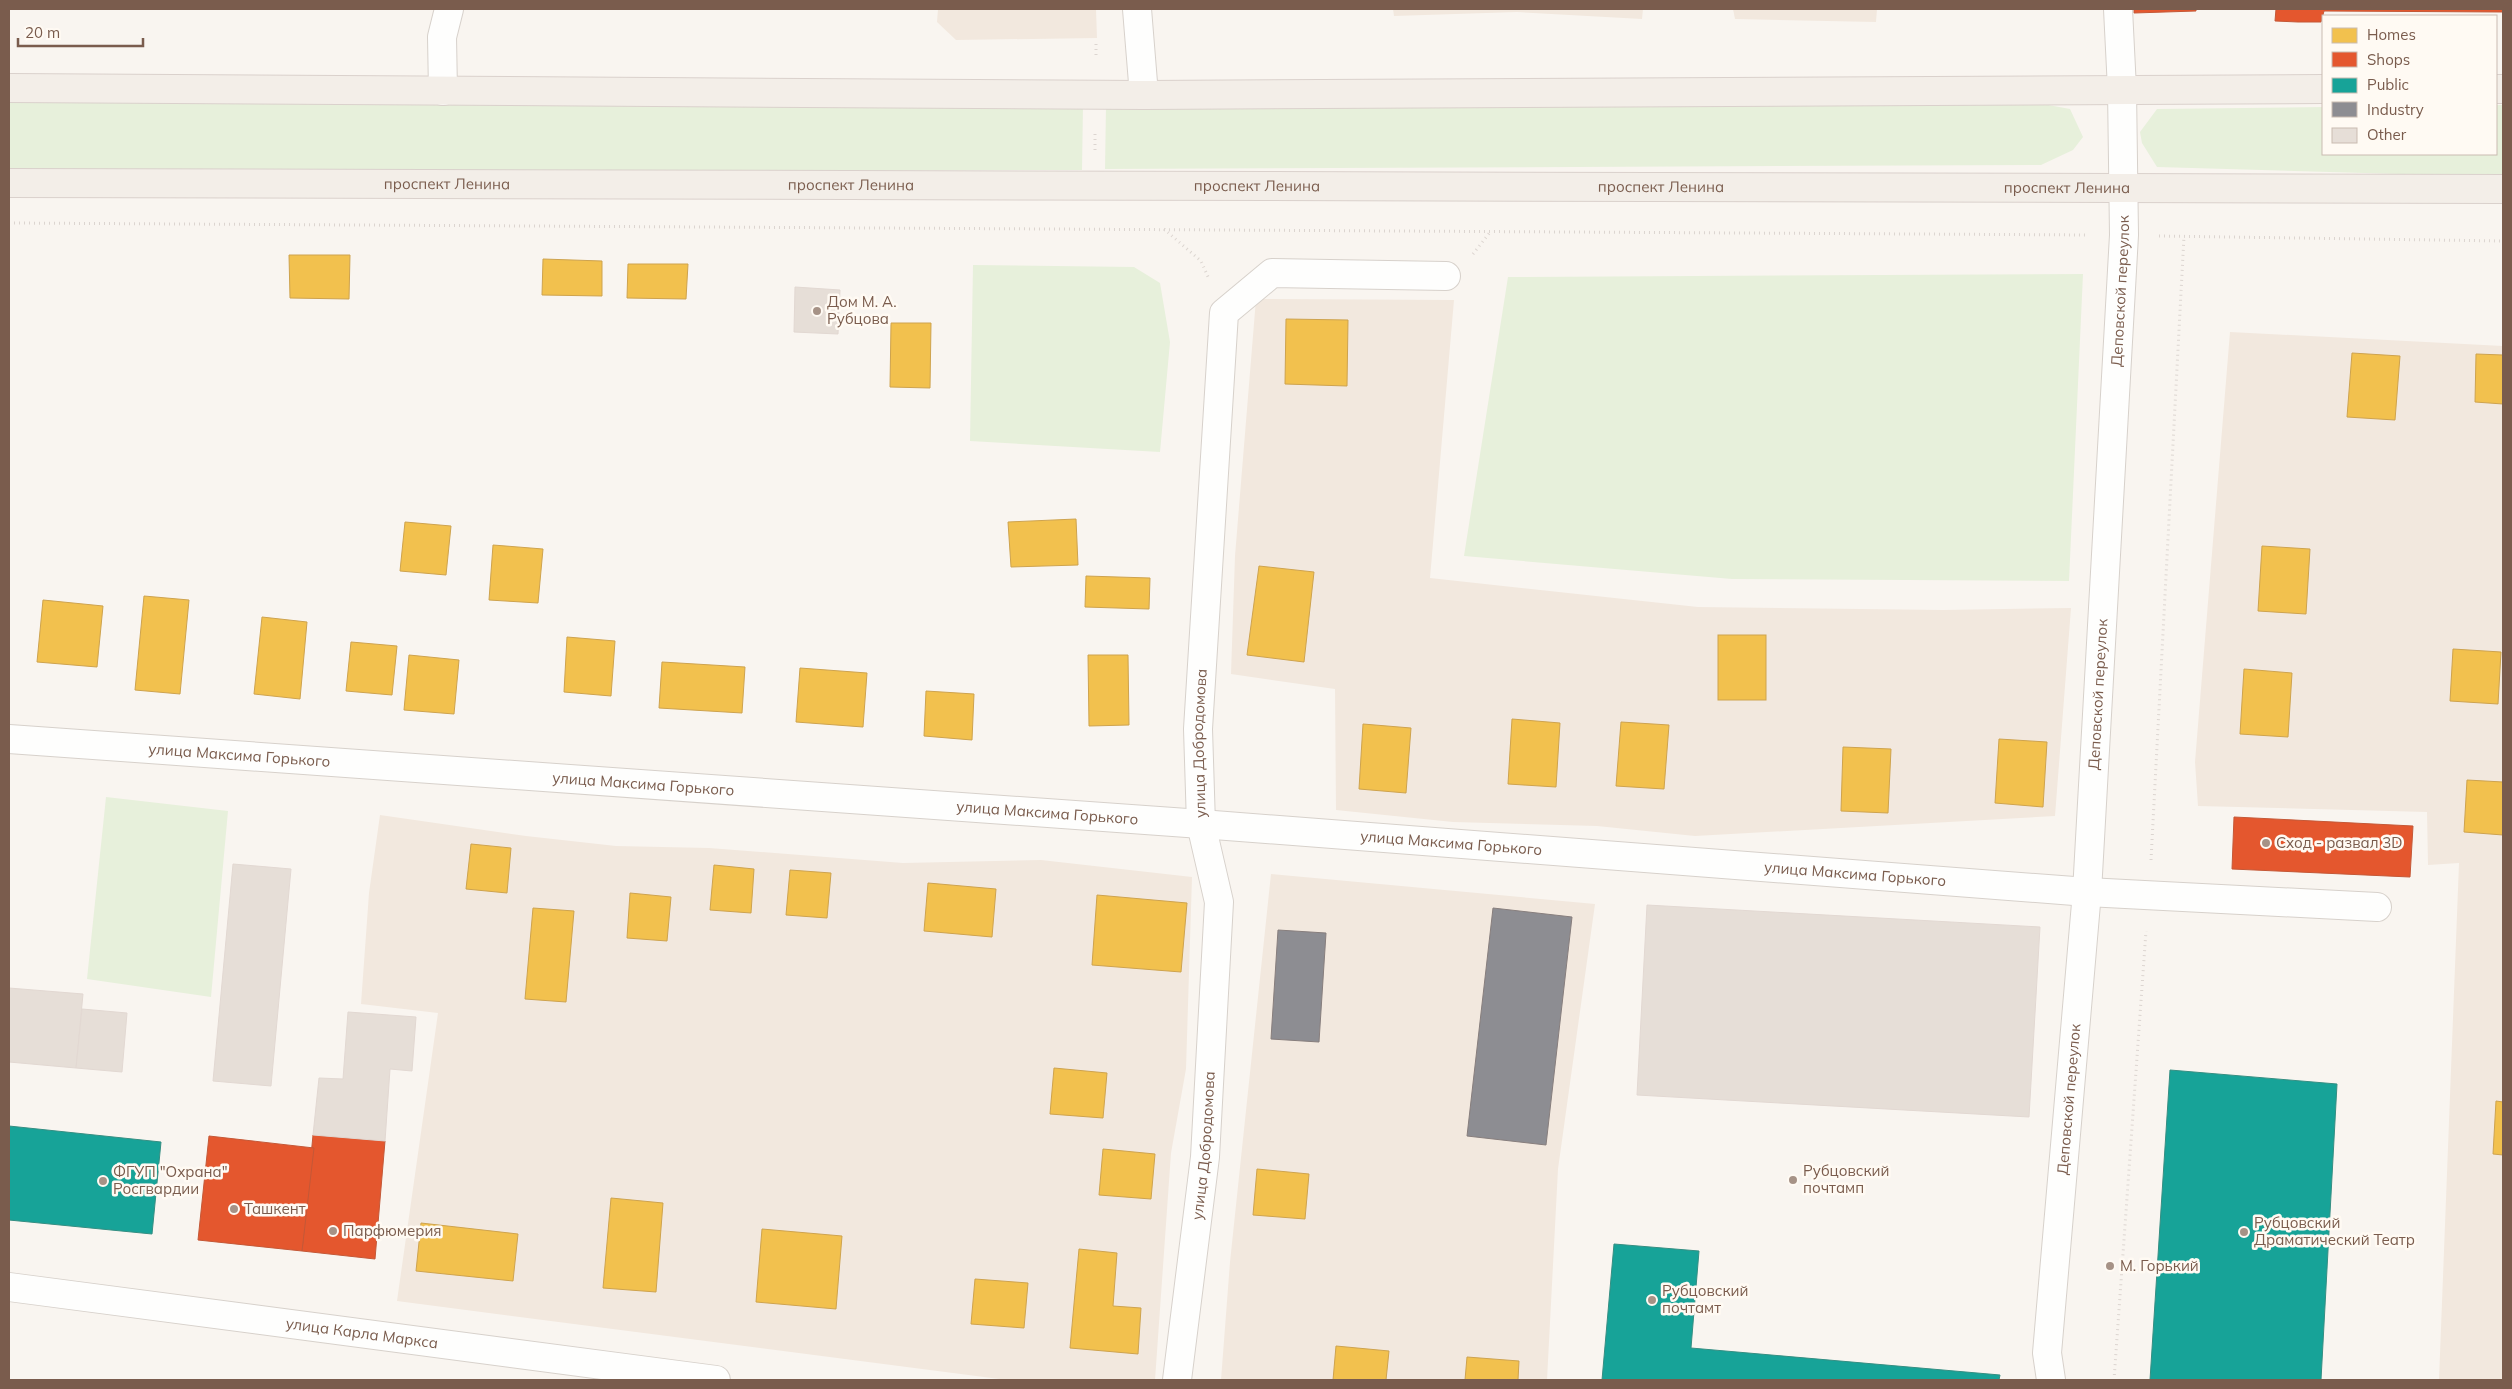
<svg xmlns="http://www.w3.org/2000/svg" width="2512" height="1389" viewBox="0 0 2512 1389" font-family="Mulish,sans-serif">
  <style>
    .residential { fill: #f2e8de }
    .green { fill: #e7f0db }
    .homes { fill: #f2c14e; stroke: #cea34e }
    .shops { fill: #e4572e; stroke: #c45837 }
    .public { fill: #17a398; stroke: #358e82 }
    .industry { fill: #8d8d92; stroke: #877e7d }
    .building { fill: #e6ded7; stroke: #e2d8d2 }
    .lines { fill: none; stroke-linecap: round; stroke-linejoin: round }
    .minor-casing { stroke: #d7d1cb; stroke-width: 30 }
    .major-casing { stroke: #dad1cc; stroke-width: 30 }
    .path { stroke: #dcd5d0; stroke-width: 3; stroke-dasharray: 1 4; stroke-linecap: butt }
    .minor { stroke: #fefefd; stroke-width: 28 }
    .major { stroke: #f3eee8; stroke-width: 28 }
    .poi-dot { fill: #a69286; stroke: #fffaf3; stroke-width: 2 }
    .labels { text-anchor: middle; stroke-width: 5; stroke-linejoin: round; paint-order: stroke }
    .street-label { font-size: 15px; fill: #7a5c4d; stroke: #fffaf3 }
    .poi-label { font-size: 15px; fill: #7a5c4d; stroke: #fffaf3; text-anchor: start }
  </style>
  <rect width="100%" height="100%" fill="#f9f5f0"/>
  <g class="residential">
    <path d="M938,9H1096L1097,38L956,40L937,22Z"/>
    <path d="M1393,9H1643L1642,19L1517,12L1394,16Z"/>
    <path d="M1733,9H1877L1876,22L1735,19Z"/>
    <path d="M1256,299L1454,300L1430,578L1698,607L1943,610L2071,608L2055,816L1695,836L1597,826L1453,822L1336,810L1335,689L1231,674L1235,556Z"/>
    <path d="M2230,332L2503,346V1380H2439L2459,863L2428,865L2427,812L2198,806L2195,762Z"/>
    <path d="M380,815L526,836L616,846L709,848L903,863L1041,860L1192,877L1186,1069L1171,1153L1155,1380H1007L397,1301L438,1013L361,1004L369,893Z"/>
    <path d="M1271,874L1595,904L1558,1169L1547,1380H1221L1230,1262Z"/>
  </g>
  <g class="green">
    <path d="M9,102L1083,105L1082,170L9,172Z"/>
    <path d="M2043,104L2070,109L2083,137L2073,150L2041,165L1105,169L1106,106Z"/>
    <path d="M2496,105H2503V177L2157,167L2142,143L2140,132L2157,109L2323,107V154H2496Z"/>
    <path d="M973,265L1134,267L1160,283L1170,342L1160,452L970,441Z"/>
    <path d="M2083,274L2069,581L1732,579L1464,556L1508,277Z"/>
    <path d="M106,797L228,811L211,997L87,979Z"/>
  </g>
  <g class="homes">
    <path d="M289,255H350L349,299L290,298Z"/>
    <path d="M543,259L602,261V296L542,295Z"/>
    <path d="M628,264H688L686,299L627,298Z"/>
    <path d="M1286,319L1348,320L1347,386L1285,384Z"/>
    <path d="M891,323H931L930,388L890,387Z"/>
    <path d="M2352,353L2400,356L2395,420L2347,417Z"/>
    <path d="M2476,354L2503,355V404L2475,402Z"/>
    <path d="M1076,519L1078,565L1011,567L1008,522Z"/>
    <path d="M405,522L451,526L446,575L400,571Z"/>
    <path d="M493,545L543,549L538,603L489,600Z"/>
    <path d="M2262,546L2310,549L2306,614L2258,611Z"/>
    <path d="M1259,566L1314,572L1304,662L1247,655Z"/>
    <path d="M1086,576L1150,578L1149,609L1085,607Z"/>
    <path d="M144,596L189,600L180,694L135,690Z"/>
    <path d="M43,600L103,606L97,667L37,662Z"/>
    <path d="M262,617L307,622L300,699L254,694Z"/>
    <rect x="1718" y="635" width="48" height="65"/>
    <path d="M567,637L615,641L611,696L564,692Z"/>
    <path d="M351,642L397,646L392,695L346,691Z"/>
    <path d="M2453,649L2501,652L2498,704L2450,701Z"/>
    <path d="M409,655L459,660L454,714L404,710Z"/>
    <path d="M1088,655H1128L1129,725L1089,726Z"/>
    <path d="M662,662L745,667L742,713L659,708Z"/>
    <path d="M800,668L867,673L863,727L796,722Z"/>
    <path d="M2244,669L2292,673L2288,737L2240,734Z"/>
    <path d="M926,691L974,694L972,740L924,736Z"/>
    <path d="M1512,719L1560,723L1556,787L1508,784Z"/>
    <path d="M1621,722L1669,725L1664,789L1616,786Z"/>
    <path d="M1363,724L1411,728L1406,793L1359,789Z"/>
    <path d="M1999,739L2047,742L2043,807L1995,803Z"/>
    <path d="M1843,747L1891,749L1888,813L1841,811Z"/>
    <path d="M2467,780L2503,782V835L2464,832Z"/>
    <path d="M471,844L511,848L507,893L466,889Z"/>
    <path d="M714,865L754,869L751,913L710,910Z"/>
    <path d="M790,870L831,873L827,918L786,915Z"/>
    <path d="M928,883L996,889L992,937L924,931Z"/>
    <path d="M630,893L671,897L667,941L627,938Z"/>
    <path d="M1097,895L1187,903L1181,972L1092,965Z"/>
    <path d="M533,908L574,911L566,1002L525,999Z"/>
    <path d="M1054,1068L1107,1073L1103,1118L1050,1114Z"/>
    <path d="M2496,1101L2503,1102V1155L2493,1154Z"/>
    <path d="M1103,1149L1155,1154L1151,1199L1099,1195Z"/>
    <path d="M1257,1169L1309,1174L1305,1219L1253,1215Z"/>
    <path d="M611,1198L663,1203L656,1292L603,1288Z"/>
    <path d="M421,1223L518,1234L513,1281L416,1271Z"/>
    <path d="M762,1229L842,1236L836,1309L756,1302Z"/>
    <path d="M1079,1249L1117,1253L1113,1306L1141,1308L1138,1354L1070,1348Z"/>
    <path d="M975,1279L1028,1283L1024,1328L971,1324Z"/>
    <path d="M1336,1346L1389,1351L1386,1380H1333Z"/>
    <path d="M1467,1357L1519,1361L1518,1380H1465Z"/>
  </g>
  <g class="shops">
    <path d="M2134,9H2196V11L2134,13Z"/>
    <path d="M2276,9H2503V12L2324,11L2321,22H2298L2275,21Z"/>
    <path d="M2234,817L2413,826L2410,877L2232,869Z"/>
    <path d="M313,1135L385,1141L375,1259L302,1251Z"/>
    <path d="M209,1136L314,1148L302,1251L198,1240Z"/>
  </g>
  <g class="public">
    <path d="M2170,1070L2337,1084L2321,1380H2150Z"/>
    <path d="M9,1126L161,1142L152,1234L9,1220Z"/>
    <path d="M1614,1244L1699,1251L1691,1348L2000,1375L1999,1380H1602Z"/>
  </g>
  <g class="industry">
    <path d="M1493,908L1572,917L1546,1145L1467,1136Z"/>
    <path d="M1278,930L1326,933L1319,1042L1271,1039Z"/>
  </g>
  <g class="building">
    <path d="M795,287L840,290L838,334L794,332Z"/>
    <path d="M233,864L291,869L271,1086L213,1081Z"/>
    <path d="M1647,905L2040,927L2029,1117L1637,1095Z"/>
    <path d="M9,988L83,994L76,1068L9,1062Z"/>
    <path d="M82,1009L127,1013L122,1072L76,1068Z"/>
    <path d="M348,1012L416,1017L412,1071L390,1069L385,1141L313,1135L319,1078L343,1079Z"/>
  </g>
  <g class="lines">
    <g class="minor-casing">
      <g id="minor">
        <path d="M1137,9L1144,95"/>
        <path d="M443,91L442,37L449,9"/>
        <path id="s1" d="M9,739L1201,824L2087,892L2377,907"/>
        <path id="s2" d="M9,1287L716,1380"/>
        <path id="s3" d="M1177,1380L1205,1157L1219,902L1201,824L1198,729L1224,313L1272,273L1446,276"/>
        <path id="s4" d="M2051,1380L2047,1353L2087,892L2124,235L2122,89L2118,9"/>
      </g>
    </g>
    <g class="major-casing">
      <g id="major">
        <path d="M9,88L1144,95L2323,89"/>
        <path d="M2496,89H2503"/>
        <path id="s5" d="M9,183L2503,189"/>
      </g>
    </g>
    <g class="path">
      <path d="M1096,44V58"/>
      <path d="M1095,150V132"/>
      <path d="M9,223L2088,235"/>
      <path d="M1164,229L1201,261L1209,279"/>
      <path d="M2159,236L2503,241"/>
      <path d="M1473,254L1491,231"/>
      <path d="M2151,860L2184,236"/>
      <path d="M2114,1380L2146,931"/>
    </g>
    <use href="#minor" class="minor"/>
    <use href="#major" class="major"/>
  </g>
  <g class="poi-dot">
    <circle cx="817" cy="311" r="5"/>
    <circle cx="2266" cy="843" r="5"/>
    <circle cx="1793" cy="1180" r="5"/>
    <circle cx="103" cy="1181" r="5"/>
    <circle cx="234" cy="1209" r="5"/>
    <circle cx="333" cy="1231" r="5"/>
    <circle cx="2244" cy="1232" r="5"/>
    <circle cx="2110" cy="1266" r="5"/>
    <circle cx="1652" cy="1300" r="5"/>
  </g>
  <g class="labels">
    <g class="street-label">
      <text dy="5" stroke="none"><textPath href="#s5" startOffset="438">проспект Ленина</textPath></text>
      <text dy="5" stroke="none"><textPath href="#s5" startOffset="842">проспект Ленина</textPath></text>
      <text dy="5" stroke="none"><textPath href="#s5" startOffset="1248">проспект Ленина</textPath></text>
      <text dy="5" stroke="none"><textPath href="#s5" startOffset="1652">проспект Ленина</textPath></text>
      <text dy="5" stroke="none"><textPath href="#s5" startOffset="2058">проспект Ленина</textPath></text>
      <text dy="5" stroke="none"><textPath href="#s4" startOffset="1092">Деповской переулок</textPath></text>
      <text dy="5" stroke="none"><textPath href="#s4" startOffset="688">Деповской переулок</textPath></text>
      <text dy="5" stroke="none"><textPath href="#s3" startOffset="641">улица Добродомова</textPath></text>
      <text dy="5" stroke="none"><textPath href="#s1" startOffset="231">улица Максима Горького</textPath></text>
      <text dy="5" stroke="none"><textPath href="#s1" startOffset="636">улица Максима Горького</textPath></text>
      <text dy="5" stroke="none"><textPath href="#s1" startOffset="1041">улица Максима Горького</textPath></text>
      <text dy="5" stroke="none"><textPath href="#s1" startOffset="1446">улица Максима Горького</textPath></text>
      <text dy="5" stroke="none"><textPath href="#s1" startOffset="1851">улица Максима Горького</textPath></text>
      <text dy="5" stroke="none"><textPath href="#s4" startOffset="282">Деповской переулок</textPath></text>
      <text dy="5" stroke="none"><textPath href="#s3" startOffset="236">улица Добродомова</textPath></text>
      <text dy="5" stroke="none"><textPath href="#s2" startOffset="356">улица Карла Маркса</textPath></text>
    </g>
    <g class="poi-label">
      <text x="827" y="307">Дом М. А.<tspan x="827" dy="17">Рубцова</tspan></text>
      <text x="2276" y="848">Сход - развал 3D</text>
      <text x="1803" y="1176">Рубцовский<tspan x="1803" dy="17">почтамп</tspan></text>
      <text x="113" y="1177">ФГУП "Охрана"<tspan x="113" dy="17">Росгвардии</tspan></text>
      <text x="244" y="1214">Ташкент</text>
      <text x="2254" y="1228">Рубцовский<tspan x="2254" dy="17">Драматический Театр</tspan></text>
      <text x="343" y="1236">Парфюмерия</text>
      <text x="2120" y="1271">М. Горький</text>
      <text x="1662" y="1296">Рубцовский<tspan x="1662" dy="17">почтамт</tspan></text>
    </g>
  </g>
  <rect width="2512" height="1389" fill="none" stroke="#7a5c4d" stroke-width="20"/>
  <rect x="2322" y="15" width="175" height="140" fill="#fffaf3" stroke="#cabbb1"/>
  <rect x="2332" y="28" width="25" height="15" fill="#f2c14e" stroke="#cabbb1"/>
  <text x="2367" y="40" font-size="15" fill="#7a5c4d">Homes</text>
  <rect x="2332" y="52" width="25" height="15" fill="#e4572e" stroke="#cabbb1"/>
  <text x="2367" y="65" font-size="15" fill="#7a5c4d">Shops</text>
  <rect x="2332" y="78" width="25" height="15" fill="#17a398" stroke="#cabbb1"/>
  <text x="2367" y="90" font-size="15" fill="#7a5c4d">Public</text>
  <rect x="2332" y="102" width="25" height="15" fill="#8d8d92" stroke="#cabbb1"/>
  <text x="2367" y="115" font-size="15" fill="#7a5c4d">Industry</text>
  <rect x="2332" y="128" width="25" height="15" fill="#e6ded7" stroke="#cabbb1"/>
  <text x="2367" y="140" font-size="15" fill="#7a5c4d">Other</text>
  <path d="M18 38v8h125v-8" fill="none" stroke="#7a5c4d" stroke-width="2.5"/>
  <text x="25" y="38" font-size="15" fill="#7a5c4d" stroke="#fffaf3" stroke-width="4" paint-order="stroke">20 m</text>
</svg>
